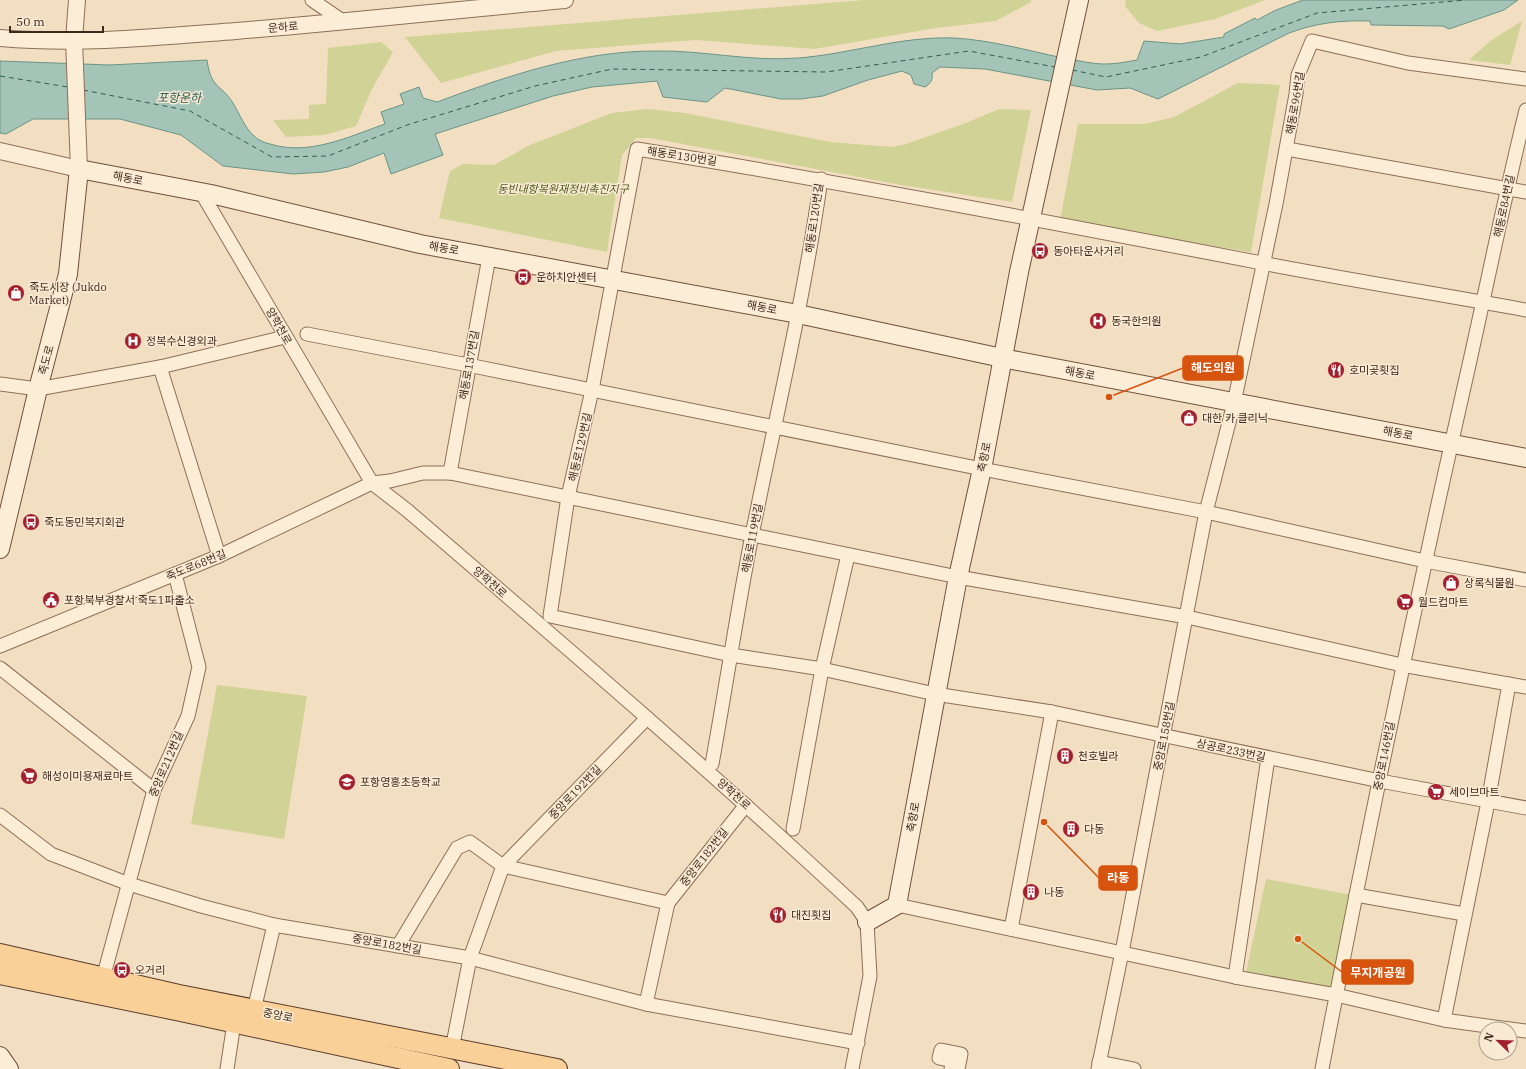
<svg xmlns="http://www.w3.org/2000/svg" width="1526" height="1069" viewBox="0 0 1526 1069" font-family="'IBM Plex Serif','Noto Sans KR',serif">
  <style>
    .green { fill: #d1d295 }
    .water { fill: #a5c4b8; stroke: #6a9485 }
    .lines { fill: none; stroke-linecap: round; stroke-linejoin: round }
    .ferry { stroke: #2b5e55; stroke-width: 1; stroke-dasharray: 5 4; stroke-linecap: butt }
    .minor-casing { stroke: #8e6f57; stroke-width: 15 }
    .tertiary-casing { stroke: #8e6f57; stroke-width: 18 }
    .secondary-casing { stroke: #70503a; stroke-width: 20 }
    .primary-casing { stroke: #5c3d2c; stroke-width: 22 }
    .minor { stroke: #fcedd6; stroke-width: 13 }
    .tertiary { stroke: #fcedd6; stroke-width: 16 }
    .secondary { stroke: #fcedd6; stroke-width: 18 }
    .primary { stroke: #f9d097; stroke-width: 20 }
    .labels { text-anchor: middle; stroke-width: 3; stroke-linejoin: round; paint-order: stroke }
    .street-label { font-size: 11px; fill: #3d291d; stroke: #f9ead3 }
    .park-label { font-size: 11px; font-style: italic; fill: #525b21; stroke: #f9ead3 }
    .poi-label { font-size: 11px; fill: #3d291d; stroke: #f9ead3; text-anchor: start }
    .water-label { font-size: 12px; font-style: italic; fill: #2b5e55; stroke: #f9ead3 }
    .leader { fill: none; stroke: #d7540e; stroke-width: 1.5 }
    .callout-dot { fill: #d7540e; stroke: #f9ead3; stroke-width: 1.5 }
    .callout { fill: #d7540e; stroke: #d7540e; stroke-width: 1.5 }
    .callout-label { font-size: 12px; text-anchor: middle; font-weight: bold; fill: #fff }
  </style>
  <rect width="100%" height="100%" fill="#f2dfc2"/>
  <g class="green">
    <path d="M865,0H1031V2L996,21L936,28L814,49L696,40L556,51L441,83L405,37Z"/>
    <path d="M1126,0H1265L1215,19L1157,31L1139,23L1125,6Z"/>
    <path d="M1522,21L1510,65L1469,60L1490,41Z"/>
    <path d="M381,42L393,52L372,89L356,126L324,135L286,137L273,120L309,119V105L326,104L328,48Z"/>
    <path d="M1238,83L1280,85L1251,252L1060,221L1078,124H1145L1174,117Z"/>
    <path d="M647,109L685,113L830,142L892,147L906,144L966,123L999,109L1031,110L1012,202L901,185L650,138H636L622,155L607,252L439,218L450,171L463,164L494,165L530,145L612,113Z"/>
    <path d="M217,685L307,696L284,839L191,824Z"/>
    <path d="M1266,879L1352,895L1331,995L1244,982Z"/>
  </g>
  <path class="water" d="M1303,0H1518L1504,10L1449,29L1443,26L1371,25L1370,21C1341,20 1316,23 1289,33L1158,99L1130,88L1097,90L985,69L940,67L932,73C933,80 931,83 925,87L914,84L911,75L902,71L868,80L823,96L801,99H781L725,88L707,102L663,97L657,81L592,87L553,96L435,134L443,155L391,174L384,153L348,167L324,172L293,174L223,166L181,135L120,119H33L6,134L0,133V61L110,65L207,60C211,89 220,83 233,103C239,113 245,128 254,136C258,140 265,143 270,144C309,156 348,137 385,124L381,112L404,104L400,94L419,87L423,98L437,102C507,76 580,51 655,51C703,50 750,62 798,58C850,54 901,36 954,38C990,40 1026,50 1063,58C1076,60 1091,64 1105,64C1116,64 1126,62 1137,60L1144,41L1180,44L1224,37V34L1255,18L1257,20L1276,10Z"/>
  <g class="lines">
    <g class="ferry">
      <path d="M1072,70L1106,77L1201,57L1317,13L1466,0"/>
      <path d="M0,76L68,87"/>
      <path d="M83,90L190,111L272,157L328,156L407,125L535,86L612,69L826,72L969,51L1055,67"/>
    </g>
    <g class="minor-casing">
      <g id="minor">
        <path d="M312,0L344,22"/>
        <path d="M1287,149L1526,192"/>
        <path d="M201,192L372,483L408,511C559,641 711,771 857,907L867,922L870,976L852,1069"/>
        <path d="M1526,310C1438,294 1350,280 1262,263C1054,223 846,183 637,149L592,390L568,497L550,616L731,655L822,669L935,694L1052,712L1380,781L1526,808"/>
        <path d="M307,334L468,365L982,469L1206,512L1425,561L1526,580"/>
        <path d="M160,367L219,556"/>
        <path d="M0,384L38,389L160,367L285,337"/>
        <path d="M450,473L489,257"/>
        <path d="M0,646L219,556L372,483L390,481L423,473H450L958,577L1187,617L1402,665L1526,687"/>
        <path d="M0,668L154,790"/>
        <path d="M712,764C726,687 737,611 752,535C776,416 804,299 821,179"/>
        <path d="M0,815L51,854L129,884L201,906L274,925L470,958L646,1004L858,1043"/>
        <path d="M793,829L822,669L848,555"/>
        <path d="M1356,895L1464,914"/>
        <path d="M897,905L1235,977L1336,995L1444,1020L1509,1029"/>
        <path d="M1011,929L1052,712"/>
        <path d="M398,946L457,848L470,842L503,866L668,903"/>
        <path d="M1235,977L1268,758"/>
        <path d="M103,978L154,790L188,716L199,667L175,574"/>
        <path d="M646,1004L668,903L746,805"/>
        <path d="M254,1010L274,925"/>
        <path d="M1444,1020L1488,802L1509,684"/>
        <path d="M1510,1029L1526,1031"/>
        <path d="M452,1049L470,958L503,866L647,718"/>
        <path d="M1099,1062L1134,1069"/>
        <path d="M227,1069L234,1023"/>
        <path d="M951,1069L953,1061L939,1058L941,1050L961,1054L958,1069"/>
        <path d="M1098,1069L1122,952L1206,512L1234,403L1276,204L1296,94L1298,75L1312,41L1408,63L1526,79"/>
        <path d="M1322,1069C1367,833 1416,599 1469,365C1488,280 1505,195 1526,110"/>
      </g>
    </g>
    <g class="tertiary-casing">
      <g id="tertiary">
        <path d="M0,38C79,45 158,37 236,31C346,22 455,10 565,0"/>
        <path d="M0,151L79,169L74,40L77,0"/>
      </g>
    </g>
    <g class="secondary-casing">
      <g id="secondary">
        <path d="M0,549L38,389L68,274L79,169L211,194L420,244L798,314L1002,358L1526,458"/>
        <path d="M867,922L897,905L958,577L982,469L1019,272L1079,0"/>
        <path d="M0,1056L9,1069"/>
      </g>
    </g>
    <g class="primary-casing">
      <g id="primary">
        <path d="M0,954L179,995L557,1069"/>
        <path d="M0,974L176,1010L449,1069"/>
      </g>
    </g>
    <use href="#minor" class="minor"/>
    <use href="#tertiary" class="tertiary"/>
    <use href="#secondary" class="secondary"/>
    <use href="#primary" class="primary"/>
  </g>
  <defs>
    <g id="bus-disc" transform="scale(0.9)"><circle r="9.5" fill="#a3212f" stroke="#f9ead3"/><path d="M-5-6H5V4H4V6H2V4H-2V6H-4V4H-5ZM-3.5-4V0h7V-4ZM-3.5 1.2v1.5H-2V1.2ZM2 1.2v1.5H3.5V1.2Z" fill="#fff"/></g>
    <g id="shop-disc" transform="scale(0.9)"><circle r="9.5" fill="#a3212f" stroke="#f9ead3"/><path d="M-5-2.5h2.3a2.7 3.5 0 0 1 5.4 0H5L5.5 6h-11ZM-1.5-2.5h3a1.5 2.3 0 0 0-3 0Z" fill="#fff"/></g>
    <g id="hospital-disc" transform="scale(0.9)"><circle r="9.5" fill="#a3212f" stroke="#f9ead3"/><path d="M-5-5h3v3.5h4V-5h3V5h-3V1.5h-4V5h-3Z" fill="#fff"/></g>
    <g id="restaurant-disc" transform="scale(0.9)"><circle r="9.5" fill="#a3212f" stroke="#f9ead3"/><path d="M-5-6h1v4h1v-4h1v4h1v-4h1v5L-1.5 .5V6h-2V.5L-5-1ZM5-6V6H3V1.5H1.5Q1.5-4 5-6Z" fill="#fff"/></g>
    <g id="civic-disc" transform="scale(0.9)"><circle r="9.5" fill="#a3212f" stroke="#f9ead3"/><path d="M-.6-6.5H3V-4.5H.6V-3L4-1V1h2V6H-6V1h2V-1L-.6-3ZM-1.2 2.5V6h2.4V2.5Z" fill="#fff"/></g>
    <g id="supermarket-disc" transform="scale(0.9)"><circle r="9.5" fill="#a3212f" stroke="#f9ead3"/><path d="M-6-5.5h2.5l.6 2H6L4.5 2H-2.5L-4.4-4H-6ZM-1.5 3.2a1.3 1.3 0 1 0 .1 0ZM3 3.2a1.3 1.3 0 1 0 .1 0Z" fill="#fff"/></g>
    <g id="building-disc" transform="scale(0.9)"><circle r="9.5" fill="#a3212f" stroke="#f9ead3"/><path d="M-4-6H4V6H1V3H-1V6H-4ZM-2.5-4.3h1.7v1.8h-1.7ZM.8-4.3h1.7v1.8H.8ZM-2.5-1h1.7V.8h-1.7ZM.8-1h1.7V.8H.8Z" fill="#fff"/></g>
    <g id="school-disc" transform="scale(0.9)"><circle r="9.5" fill="#a3212f" stroke="#f9ead3"/><path d="M0-5L7-2L0 1L-7-2ZM-4 1L0 2.5L4 1V4Q0 6-4 4Z" fill="#fff"/></g>
  </defs>
  <g fill-rule="evenodd">
    <use href="#bus-disc" x="1040" y="251"/>
    <use href="#bus-disc" x="523" y="277"/>
    <use href="#shop-disc" x="16" y="293"/>
    <use href="#hospital-disc" x="1098" y="321"/>
    <use href="#hospital-disc" x="133" y="341"/>
    <use href="#restaurant-disc" x="1336" y="370"/>
    <use href="#shop-disc" x="1189" y="418"/>
    <use href="#bus-disc" x="31" y="522"/>
    <use href="#shop-disc" x="1451" y="583"/>
    <use href="#civic-disc" x="51" y="600"/>
    <use href="#supermarket-disc" x="1405" y="602"/>
    <use href="#building-disc" x="1065" y="756"/>
    <use href="#supermarket-disc" x="29" y="776"/>
    <use href="#school-disc" x="347" y="782"/>
    <use href="#supermarket-disc" x="1436" y="792"/>
    <use href="#building-disc" x="1071" y="829"/>
    <use href="#building-disc" x="1031" y="892"/>
    <use href="#restaurant-disc" x="778" y="915"/>
    <use href="#bus-disc" x="122" y="970"/>
  </g>
  <g class="labels">
    <g class="street-label">
      <text transform="translate(283 27) rotate(-5)" y="4">운하로</text>
      <text transform="translate(1295 103) rotate(-80)" y="4">해동로96번길</text>
      <text transform="translate(682 156) rotate(9)" y="4">해동로130번길</text>
      <text transform="translate(128 178) rotate(11)" y="4">해동로</text>
      <text transform="translate(1504 206) rotate(-78)" y="4">해동로84번길</text>
      <text transform="translate(814 218) rotate(-82)" y="4">해동로120번길</text>
      <text transform="translate(444 248) rotate(10)" y="4">해동로</text>
      <text transform="translate(762 307) rotate(11)" y="4">해동로</text>
      <text transform="translate(279 326) rotate(60)" y="4">양학천로</text>
      <text transform="translate(46 360) rotate(-75)" y="4">죽도로</text>
      <text transform="translate(469 365) rotate(-80)" y="4">해동로137번길</text>
      <text transform="translate(1080 373) rotate(11)" y="4">해동로</text>
      <text transform="translate(1398 433) rotate(11)" y="4">해동로</text>
      <text transform="translate(580 447) rotate(-77)" y="4">해동로129번길</text>
      <text transform="translate(984 457) rotate(-79)" y="4">축항로</text>
      <text transform="translate(752 538) rotate(-79)" y="4">해동로119번길</text>
      <text transform="translate(196 565) rotate(-22)" y="4">죽도로68번길</text>
      <text transform="translate(490 582) rotate(41)" y="4">양학천로</text>
      <text transform="translate(1164 736) rotate(-79)" y="4">중앙로158번길</text>
      <text transform="translate(1231 750) rotate(12)" y="4">상공로233번길</text>
      <text transform="translate(1384 756) rotate(-79)" y="4">중앙로146번길</text>
      <text transform="translate(166 764) rotate(-67)" y="4">중앙로212번길</text>
      <text transform="translate(575 792) rotate(-46)" y="4">중앙로192번길</text>
      <text transform="translate(734 794) rotate(42)" y="4">양학천로</text>
      <text transform="translate(913 817) rotate(-80)" y="4">축항로</text>
      <text transform="translate(704 857) rotate(-52)" y="4">중앙로182번길</text>
      <text transform="translate(387 944) rotate(10)" y="4">중앙로182번길</text>
      <text transform="translate(278 1015) rotate(11)" y="4">중앙로</text>
    </g>
    <g class="park-label">
      <text x="563" y="193">동빈내항복원재정비촉진지구</text>
    </g>
    <g class="poi-label">
      <text x="1053" y="255">동아타운사거리</text>
      <text x="536" y="281">운하치안센터</text>
      <text x="29" y="291">죽도시장 (Jukdo<tspan x="29" dy="13">Market)</tspan></text>
      <text x="1111" y="325">동국한의원</text>
      <text x="146" y="345">정복수신경외과</text>
      <text x="1349" y="374">호미곶횟집</text>
      <text x="1202" y="422">대한 카 클리닉</text>
      <text x="44" y="526">죽도동민복지회관</text>
      <text x="1464" y="587">상록식물원</text>
      <text x="64" y="604">포항북부경찰서 죽도1파출소</text>
      <text x="1418" y="606">월드컵마트</text>
      <text x="1078" y="760">천호빌라</text>
      <text x="42" y="780">해성이미용재료마트</text>
      <text x="360" y="786">포항영흥초등학교</text>
      <text x="1449" y="796">세이브마트</text>
      <text x="1084" y="833">다동</text>
      <text x="1044" y="896">나동</text>
      <text x="791" y="919">대진횟집</text>
      <text x="135" y="974">오거리</text>
    </g>
    <g class="water-label">
      <text x="179" y="102">포항운하</text>
    </g>
  </g>
  <path class="leader" d="M1109 397L1183 368M1044 822L1099 878M1298 939L1342 972"/>
  <g class="callout-dot">
    <circle cx="1109" cy="397" r="4"/>
    <circle cx="1044" cy="822" r="4"/>
    <circle cx="1298" cy="939" r="4"/>
  </g>
  <g class="callout">
    <rect x="1183" y="356" width="60" height="24" rx="4"/>
    <rect x="1099" y="866" width="38" height="24" rx="4"/>
    <rect x="1342" y="960" width="71" height="24" rx="4"/>
  </g>
  <g class="callout-label">
    <text x="1213" y="372">해도의원</text>
    <text x="1118" y="882">라동</text>
    <text x="1378" y="977">무지개공원</text>
  </g>
  <g transform="translate(1498 1041) rotate(293)"><circle r="19" fill="#f9ead3" stroke="#ae9d8a"/>
  <path d="M0-3L7 15L0 10L-7 15Z" fill="#a3212f"/>
  <text y="-6" font-size="11" font-weight="bold" text-anchor="middle" fill="#3d291d">N</text>
  </g>
  <path d="M10 26v6h93v-6" fill="none" stroke="#3d291d" stroke-width="2"/>
  <text x="16" y="26" font-size="12" fill="#3d291d" stroke="#f9ead3" stroke-width="3" paint-order="stroke">50 m</text>
</svg>
